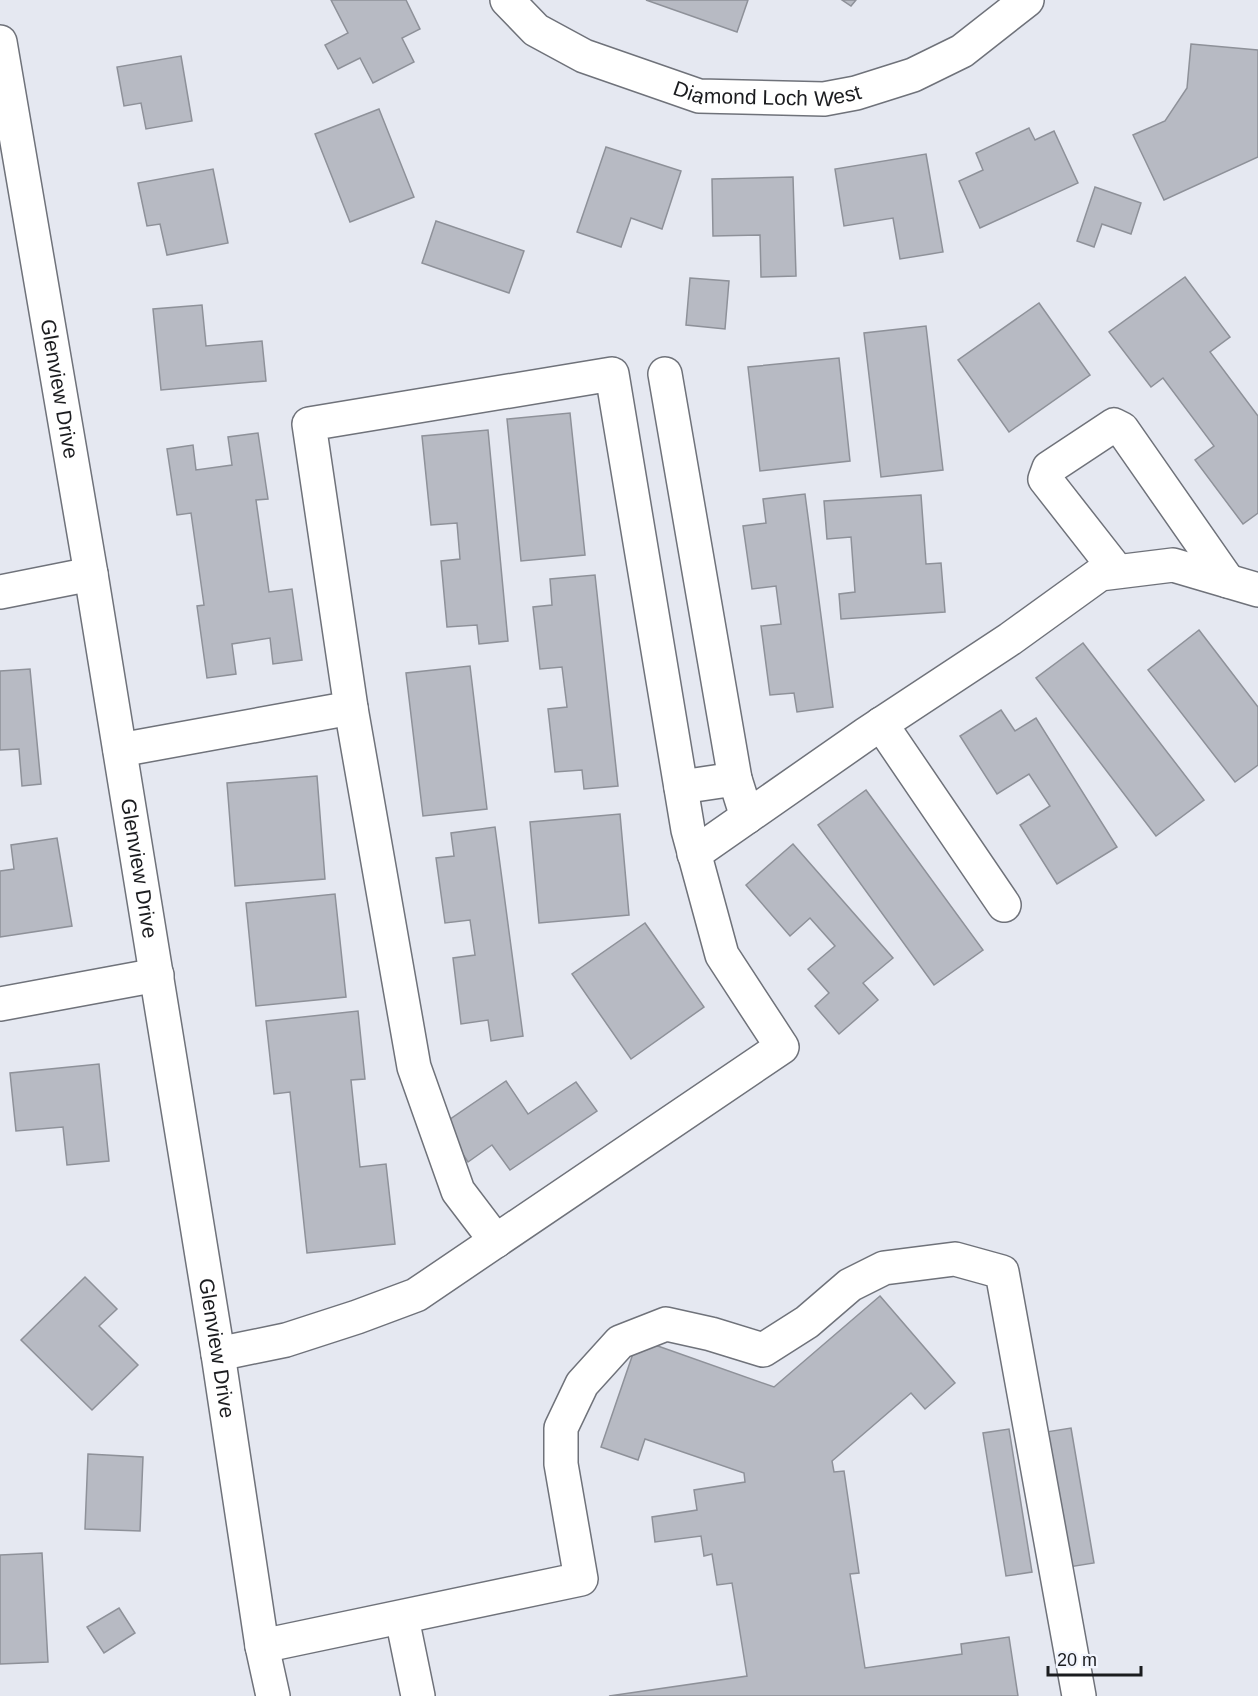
<svg xmlns="http://www.w3.org/2000/svg" width="1258" height="1696" viewBox="0 0 1258 1696" font-family="Arial,sans-serif">
  <style>
    .building { fill: #b7bac3; stroke: #8e9199; stroke-width: 1.5 }
    .lines { fill: none; stroke-linecap: round; stroke-linejoin: round }
    .minor-casing { stroke: #6f727a; stroke-width: 36 }
    .major-casing { stroke: #6f727a; stroke-width: 36 }
    .minor { stroke: #fff; stroke-width: 33 }
    .major { stroke: #fff; stroke-width: 33 }
    .labels { text-anchor: middle; stroke-width: 5; stroke-linejoin: round; paint-order: stroke }
    .street-label { font-size: 21px; fill: #1b1c1f; stroke: #f2f5fe }
  </style>
  <rect width="100%" height="100%" fill="#e5e8f1"/>
  <g class="building">
    <path d="M331,0H406L420,29L402,38L414,62L373,83L360,58L338,69L325,45L348,33Z"/>
    <path d="M646,0H748L737,32Z"/>
    <path d="M842,0H856L851,6Z"/>
    <path d="M1191,44L1258,50V157L1164,200L1133,135L1165,121L1187,88Z"/>
    <path d="M181,56L192,121L146,129L141,103L124,106L117,67Z"/>
    <path d="M379,109L414,197L350,222L315,134Z"/>
    <path d="M1029,128L1035,140L1054,131L1078,183L980,228L959,181L983,170L976,153Z"/>
    <path d="M606,147L681,171L662,229L631,218L621,247L577,232Z"/>
    <path d="M926,154L943,252L900,259L893,218L844,226L835,169Z"/>
    <path d="M213,169L228,243L167,255L160,224L147,226L138,183Z"/>
    <path d="M793,177L796,276L761,277L760,235L713,236L712,179Z"/>
    <path d="M1095,187L1141,203L1131,234L1102,224L1094,247L1077,241Z"/>
    <path d="M436,221L524,251L509,293L422,263Z"/>
    <path d="M1185,277L1230,337L1210,352L1258,416V513L1243,524L1195,460L1214,446L1163,378L1151,387L1109,332Z"/>
    <path d="M690,278L729,281L725,329L686,325Z"/>
    <path d="M1039,303L1090,375L1009,432L958,360Z"/>
    <path d="M202,305L206,346L262,341L266,381L161,390L153,309Z"/>
    <path d="M926,326L943,470L881,477L864,333Z"/>
    <path d="M839,358L850,461L760,471L748,367Z"/>
    <path d="M570,413L585,555L521,561L507,419Z"/>
    <path d="M488,430L508,641L479,644L477,625L447,627L441,561L460,559L457,523L431,525L422,436Z"/>
    <path d="M258,433L268,499L256,500L269,592L292,589L302,660L273,664L270,638L232,644L236,674L207,678L197,606L204,605L191,513L177,515L167,449L193,445L196,470L232,465L228,437Z"/>
    <path d="M805,494L833,707L797,712L794,693L770,695L761,626L781,624L776,586L752,589L743,526L766,523L763,499Z"/>
    <path d="M921,495L926,564L941,563L945,612L841,619L839,594L855,592L851,537L827,539L824,501Z"/>
    <path d="M595,575L618,786L584,789L582,770L555,772L548,709L567,707L562,667L540,669L533,607L552,605L550,579Z"/>
    <path d="M1199,630L1258,707V765L1235,782L1148,670Z"/>
    <path d="M1083,643L1204,800L1156,836L1036,678Z"/>
    <path d="M470,666L487,809L423,816L406,673Z"/>
    <path d="M30,669L41,784L22,786L19,749L0,750V671Z"/>
    <path d="M1001,710L1015,731L1036,718L1117,847L1057,884L1020,825L1050,806L1029,774L997,794L960,736Z"/>
    <path d="M317,776L325,879L235,886L227,783Z"/>
    <path d="M866,790L983,950L934,985L818,825Z"/>
    <path d="M620,814L629,915L539,923L530,822Z"/>
    <path d="M495,827L523,1036L491,1041L488,1020L461,1024L453,958L475,955L470,920L445,923L436,858L454,856L451,833Z"/>
    <path d="M57,838L72,926L0,937V871L14,869L11,845Z"/>
    <path d="M793,844L893,958L863,983L878,1000L839,1034L815,1006L829,993L808,969L835,946L810,918L790,936L746,885Z"/>
    <path d="M335,894L346,997L256,1006L246,903Z"/>
    <path d="M645,923L704,1007L631,1059L572,974Z"/>
    <path d="M358,1011L365,1079L351,1080L360,1167L386,1164L395,1244L307,1253L290,1092L274,1094L266,1021Z"/>
    <path d="M99,1064L109,1161L67,1165L63,1127L16,1131L10,1073Z"/>
    <path d="M506,1081L528,1114L576,1082L597,1111L510,1170L492,1145L468,1162L443,1124Z"/>
    <path d="M85,1277L117,1309L99,1326L138,1365L92,1410L21,1340Z"/>
    <path d="M880,1296L955,1383L925,1409L911,1393L832,1461L834,1472L844,1471L859,1573L850,1574L865,1668L962,1654L961,1644L1009,1637L1018,1696H609L747,1676L732,1583L717,1585L712,1554L704,1556L701,1536L655,1542L652,1517L697,1510L694,1490L745,1482L744,1473L645,1439L638,1460L601,1447L638,1339L774,1387Z"/>
    <path d="M1071,1428L1094,1563L1069,1567L1046,1432Z"/>
    <path d="M1009,1429L1032,1572L1006,1576L983,1433Z"/>
    <path d="M88,1454L143,1457L140,1531L85,1529Z"/>
    <path d="M42,1553L48,1662L0,1664V1555Z"/>
    <path d="M119,1608L135,1633L104,1653L87,1627Z"/>
  </g>
  <g class="lines">
    <g class="minor-casing">
      <g id="minor">
        <path id="s1" d="M507,0L536,30L584,56L699,96L824,99L856,93L913,75L962,51L1027,0"/>
        <path d="M665,374L735,779L747,817"/>
        <path d="M1117,571L1045,479L1049,468L1114,425L1122,429L1228,581"/>
        <path d="M0,592L91,574"/>
        <path d="M351,708L414,1067L458,1191L496,1241"/>
        <path d="M881,724L1004,905"/>
        <path d="M120,750L351,708L309,424L612,374L688,830L722,955L782,1047L416,1295L357,1317L286,1340L218,1354"/>
        <path d="M681,787L735,779"/>
        <path d="M694,854L866,734L1010,639L1100,574L1173,565L1258,590"/>
        <path d="M0,1004L157,975"/>
        <path d="M402,1618L418,1696"/>
        <path d="M262,1646L581,1579L561,1464V1428L582,1384L620,1342L666,1324L711,1334L763,1350L807,1322L850,1285L884,1268L955,1259L1002,1272L1079,1696"/>
      </g>
    </g>
    <g class="major-casing">
      <g id="major">
        <path id="s2" d="M0,42L91,574L218,1354L262,1646L273,1696"/>
      </g>
    </g>
    <use href="#minor" class="minor"/>
    <use href="#major" class="major"/>
  </g>
  <g class="labels">
    <g class="street-label">
      <text dy="7" stroke="none"><textPath href="#s1" startOffset="286">Diamond Loch West</textPath></text>
      <text dy="7" stroke="none"><textPath href="#s2" startOffset="352">Glenview Drive</textPath></text>
      <text dy="7" stroke="none"><textPath href="#s2" startOffset="838">Glenview Drive</textPath></text>
      <text dy="7" stroke="none"><textPath href="#s2" startOffset="1324">Glenview Drive</textPath></text>
    </g>
  </g>
  <path d="M1048 1666v9h93v-9" fill="none" stroke="#1b1c1f" stroke-width="3"/>
  <text x="1057" y="1666" font-size="18" fill="#1b1c1f" stroke="#f2f5fe" stroke-width="4.5" paint-order="stroke">20 m</text>
</svg>
